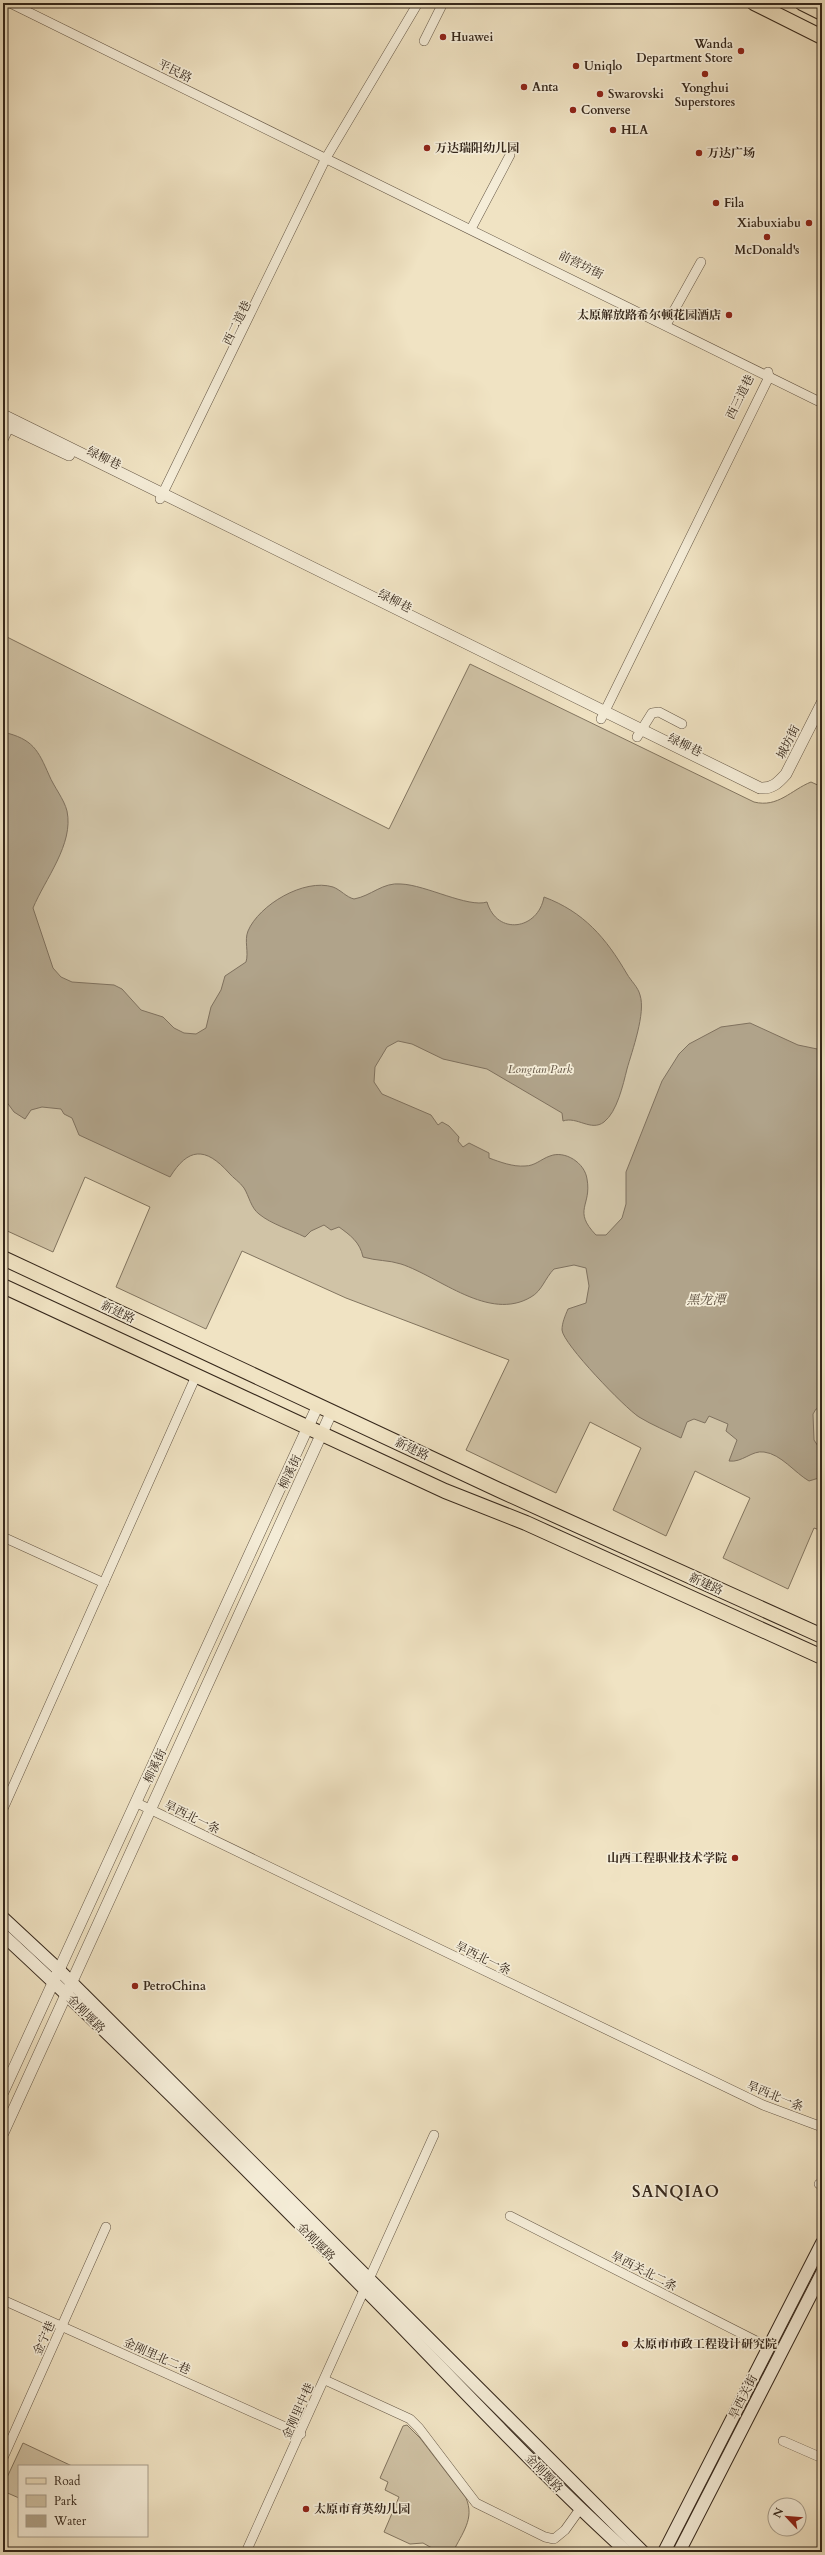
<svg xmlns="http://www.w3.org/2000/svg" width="825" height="2555" viewBox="0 0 825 2555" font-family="Cardo,'Noto Serif SC',serif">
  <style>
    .green { fill: #d0c3a6; stroke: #827560 }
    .water { fill: #b0a38a; stroke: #7f715e }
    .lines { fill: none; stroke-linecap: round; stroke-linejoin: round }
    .minor-casing { stroke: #645645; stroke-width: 10 }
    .tertiary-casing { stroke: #645645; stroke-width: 12 }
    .secondary-casing { stroke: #35271b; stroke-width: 14 }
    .primary-casing { stroke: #35271b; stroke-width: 16 }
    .minor { stroke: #f5edd8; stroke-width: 9 }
    .tertiary { stroke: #f5edd8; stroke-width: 11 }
    .secondary { stroke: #f5edd8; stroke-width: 12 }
    .primary { stroke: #f0e3c3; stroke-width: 14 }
    .poi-dot { fill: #8f2418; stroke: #f5edd8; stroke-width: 1.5 }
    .labels { text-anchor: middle; stroke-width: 3.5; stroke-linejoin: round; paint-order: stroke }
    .poi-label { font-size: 12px; font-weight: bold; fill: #35271b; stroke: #f5edd8; text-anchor: start }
    .street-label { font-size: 12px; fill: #35271b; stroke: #f5edd8 }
    .park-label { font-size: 12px; font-style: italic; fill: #5c4e3e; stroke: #f5edd8 }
    .water-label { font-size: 13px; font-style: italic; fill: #5a4c3c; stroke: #f5edd8 }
    .district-label { font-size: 16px; font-weight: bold; letter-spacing: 1px; fill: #35271b; stroke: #f5edd8 }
  </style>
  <rect width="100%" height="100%" fill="#f0e3c3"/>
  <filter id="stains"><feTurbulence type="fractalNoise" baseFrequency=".005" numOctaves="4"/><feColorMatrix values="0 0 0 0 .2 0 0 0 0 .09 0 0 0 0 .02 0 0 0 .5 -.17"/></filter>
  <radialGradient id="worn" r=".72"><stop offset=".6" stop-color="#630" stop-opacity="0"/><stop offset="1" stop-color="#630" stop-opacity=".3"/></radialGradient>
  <g class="green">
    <path d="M3,635L389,829L470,664L754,802C778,808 791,790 811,782L822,787V1531L814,1528L788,1589L723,1558L750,1498L695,1471L666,1536L613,1510L641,1448L590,1422L556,1493L466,1450L509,1360L346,1298L242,1251L206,1329L116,1287L150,1207L85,1177L53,1252L3,1229Z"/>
    <path d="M407,2425L420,2438L466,2498C475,2519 462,2533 453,2552H439L423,2543L410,2544L384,2532L399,2497L385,2490L388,2482L380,2478L403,2426Z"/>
    <path d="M23,2443L72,2466H19V2498L3,2491V2486Z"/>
  </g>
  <path class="water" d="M3,732C33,739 38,750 49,775C54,787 64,799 67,811C74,844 45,879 33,908L53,968L61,977L72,982L114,985L122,989L141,1010L163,1017L174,1028L184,1033L196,1034L206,1028L211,1007L221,990L225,976L246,962C249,952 244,941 248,931C259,905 304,878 333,887C341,890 346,897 354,899C371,896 383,882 401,884C426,885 468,908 487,902C497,936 538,930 544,897C584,912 606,938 627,974C631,981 638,987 640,995C646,1013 632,1051 627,1069C623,1085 617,1112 604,1122C591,1132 577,1116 563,1121L562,1113L487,1069L443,1059L412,1044L398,1041L387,1047L375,1067L374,1082L382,1094L431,1115L438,1125L442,1122L449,1126L459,1137L458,1141L463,1147L469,1143L489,1153V1158C500,1162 513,1167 525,1166C535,1166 541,1159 550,1156C565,1150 585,1163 587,1179C592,1206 572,1210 596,1235H606L622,1218L626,1204V1172L662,1081L679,1054L689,1044L721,1027L750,1023L798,1045L822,1050V1408L816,1409L813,1414L814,1440L822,1452V1477L809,1481C795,1473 781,1454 764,1452C752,1450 742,1463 729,1461L737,1440L726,1431L728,1424L709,1416L705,1423L694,1419L687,1422L681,1438C667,1431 652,1425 639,1417C625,1408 563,1344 562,1330C562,1323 565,1316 568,1309L586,1303L589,1286L586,1268L574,1265L554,1269C545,1278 542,1291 531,1297C489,1322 440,1277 401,1264C389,1260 376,1261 363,1257C360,1242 350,1235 339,1227L331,1230L324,1225L311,1231L305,1237C291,1230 271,1224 259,1214C251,1208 249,1196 244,1188C240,1182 233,1178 229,1173C205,1146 188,1148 170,1177L79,1135L72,1118L64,1114L61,1109L42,1107L31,1110L25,1119L14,1112L3,1097Z"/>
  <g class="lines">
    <g class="minor-casing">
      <g id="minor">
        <path d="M10,3L822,403"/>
        <path d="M424,41L443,3"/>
        <path d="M471,229L510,155"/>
        <path d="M666,325L701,262"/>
        <path d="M3,440L12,421"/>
        <path d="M160,499L326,158L418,3"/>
        <path d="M601,719L769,377L768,372"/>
        <path d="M637,737L652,713L659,712L682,724"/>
        <path d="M3,1537L104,1583"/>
        <path d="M137,1803L763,2105L822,2127"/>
        <path d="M3,1809L196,1376"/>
        <path d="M819,2184L822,2185"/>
        <path d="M510,2216L768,2347"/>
        <path d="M3,2300L301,2434"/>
        <path d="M325,2380L410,2419L419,2428L476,2503L545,2537L554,2539L565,2530L580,2509"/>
        <path d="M783,2441L822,2458"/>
        <path d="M3,2458L106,2227"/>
        <path d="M246,2552L434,2135"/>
      </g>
    </g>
    <g class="tertiary-casing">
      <g id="tertiary">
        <path d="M3,415L760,788C772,789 778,783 786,774L822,703"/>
        <path d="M3,424L69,455"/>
        <path d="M3,2092L318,1405"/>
        <path d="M3,2133L332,1411"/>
      </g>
    </g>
    <g class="secondary-casing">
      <g id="secondary">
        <path d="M3,1918L59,1970L643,2552"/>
        <path d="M3,1935C135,2057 264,2187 390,2315C468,2395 544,2477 627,2552"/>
        <path d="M664,2552L822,2243"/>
        <path d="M679,2552L822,2273"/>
      </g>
    </g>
    <g class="primary-casing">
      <g id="primary">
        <path d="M754,3L822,37"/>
        <path d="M802,3L822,13"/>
        <path d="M3,1258L499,1490L822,1636"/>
        <path d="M3,1286L445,1491L526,1523L822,1657"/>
      </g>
    </g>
    <use href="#minor" class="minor"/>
    <use href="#tertiary" class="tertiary"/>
    <use href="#secondary" class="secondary"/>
    <use href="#primary" class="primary"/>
  </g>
  <g class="poi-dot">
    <circle cx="443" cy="37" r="4"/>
    <circle cx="741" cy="51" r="4"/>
    <circle cx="576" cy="66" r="4"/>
    <circle cx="705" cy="74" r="4"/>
    <circle cx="524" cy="87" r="4"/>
    <circle cx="600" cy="94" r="4"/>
    <circle cx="573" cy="110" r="4"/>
    <circle cx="613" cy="130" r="4"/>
    <circle cx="427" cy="148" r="4"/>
    <circle cx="699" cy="153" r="4"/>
    <circle cx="716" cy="203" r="4"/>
    <circle cx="809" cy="223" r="4"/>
    <circle cx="767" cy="237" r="4"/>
    <circle cx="729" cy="315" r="4"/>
    <circle cx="735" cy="1858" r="4"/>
    <circle cx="135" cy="1986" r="4"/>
    <circle cx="625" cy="2344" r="4"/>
    <circle cx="306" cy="2509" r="4"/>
  </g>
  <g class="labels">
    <g class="poi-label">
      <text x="451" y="41">Huawei</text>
      <text x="733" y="48" text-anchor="end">Wanda<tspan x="733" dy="14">Department Store</tspan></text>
      <text x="584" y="70">Uniqlo</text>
      <text x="532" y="91">Anta</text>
      <text x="705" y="92" text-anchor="middle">Yonghui<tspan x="705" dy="14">Superstores</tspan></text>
      <text x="608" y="98">Swarovski</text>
      <text x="581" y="114">Converse</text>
      <text x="621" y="134">HLA</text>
      <text x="435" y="152">万达瑞阳幼儿园</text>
      <text x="707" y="157">万达广场</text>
      <text x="724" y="207">Fila</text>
      <text x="801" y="227" text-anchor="end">Xiabuxiabu</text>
      <text x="767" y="254" text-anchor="middle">McDonald's</text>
      <text x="721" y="319" text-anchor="end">太原解放路希尔顿花园酒店</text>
      <text x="727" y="1862" text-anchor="end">山西工程职业技术学院</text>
      <text x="143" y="1990">PetroChina</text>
      <text x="633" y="2348">太原市市政工程设计研究院</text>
      <text x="314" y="2513">太原市育英幼儿园</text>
    </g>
    <g class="street-label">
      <text transform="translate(175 71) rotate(26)" y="4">平民路</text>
      <text transform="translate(581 265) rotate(26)" y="4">前营坊街</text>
      <text transform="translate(237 323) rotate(-64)" y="4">西二道巷</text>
      <text transform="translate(740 397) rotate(-64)" y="4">西三道巷</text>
      <text transform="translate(104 458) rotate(26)" y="4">绿柳巷</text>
      <text transform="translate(395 601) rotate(27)" y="4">绿柳巷</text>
      <text transform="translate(788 742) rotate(-63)" y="4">城坊街</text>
      <text transform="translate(685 745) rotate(26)" y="4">绿柳巷</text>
      <text transform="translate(118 1312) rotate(25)" y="4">新建路</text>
      <text transform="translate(412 1449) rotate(25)" y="4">新建路</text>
      <text transform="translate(290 1472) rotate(-65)" y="4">柳溪街</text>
      <text transform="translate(706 1584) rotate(24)" y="4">新建路</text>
      <text transform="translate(155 1766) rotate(-65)" y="4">柳溪街</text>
      <text transform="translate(192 1817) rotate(26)" y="4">旱西北一条</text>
      <text transform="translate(483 1958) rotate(26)" y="4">旱西北一条</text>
      <text transform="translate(86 2014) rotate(45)" y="4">金刚堰路</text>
      <text transform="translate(775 2096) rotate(22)" y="4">旱西北一条</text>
      <text transform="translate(316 2242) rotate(45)" y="4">金刚堰路</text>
      <text transform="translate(644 2271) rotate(27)" y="4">旱西关北二条</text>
      <text transform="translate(44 2338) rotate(-66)" y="4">金宁巷</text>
      <text transform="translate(157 2356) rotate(24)" y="4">金刚里北二巷</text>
      <text transform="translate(743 2397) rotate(-63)" y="4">旱西关街</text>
      <text transform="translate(298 2411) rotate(-66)" y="4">金刚里中巷</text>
      <text transform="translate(544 2473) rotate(46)" y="4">金刚堰路</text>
    </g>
    <g class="park-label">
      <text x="540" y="1073">Longtan Park</text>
    </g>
    <g class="water-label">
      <text x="706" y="1304">黑龙潭</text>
    </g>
    <g class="district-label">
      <text x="676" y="2197">SANQIAO</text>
    </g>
  </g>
  <rect width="825" height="2555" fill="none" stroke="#f0e3c3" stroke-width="16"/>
  <rect x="4" y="4" width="817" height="2547" fill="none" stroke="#35271b" stroke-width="2"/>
  <rect x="8" y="8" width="809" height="2539" fill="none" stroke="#35271b"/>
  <rect x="18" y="2465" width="130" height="72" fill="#f5edd8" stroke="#a89e8c"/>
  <rect x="26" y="2478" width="20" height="6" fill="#f0e3c3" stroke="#a89e8c"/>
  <text x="54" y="2485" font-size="12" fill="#35271b">Road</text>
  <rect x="26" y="2495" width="20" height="12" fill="#d0c3a6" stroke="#a89e8c"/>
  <text x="54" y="2505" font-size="12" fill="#35271b">Park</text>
  <rect x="26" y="2515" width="20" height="12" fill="#b0a38a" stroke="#a89e8c"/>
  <text x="54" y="2525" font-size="12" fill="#35271b">Water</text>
  <g transform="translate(787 2517) rotate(296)"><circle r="19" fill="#f5edd8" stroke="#a89e8c"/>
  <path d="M0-3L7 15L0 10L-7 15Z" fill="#8f2418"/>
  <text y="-6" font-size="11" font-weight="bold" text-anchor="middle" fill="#35271b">N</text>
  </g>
  <rect width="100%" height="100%" filter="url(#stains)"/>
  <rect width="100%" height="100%" fill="url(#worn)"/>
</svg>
